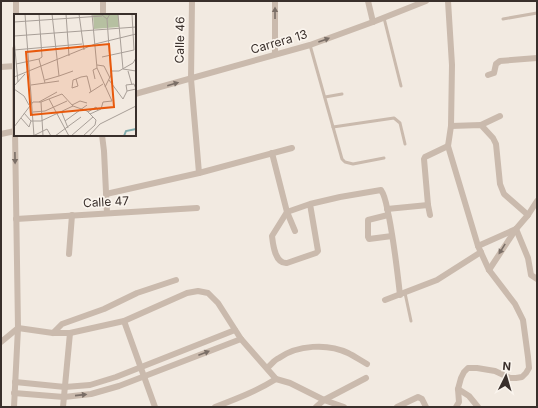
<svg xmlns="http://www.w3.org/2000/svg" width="538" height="408" viewBox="0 0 538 408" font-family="Inter,sans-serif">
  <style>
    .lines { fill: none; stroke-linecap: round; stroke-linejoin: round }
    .service { stroke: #cabaad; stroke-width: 3 }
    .minor { stroke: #cabaad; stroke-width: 6 }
    .oneway { fill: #7a6e66 }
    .labels { text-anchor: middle; stroke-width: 3.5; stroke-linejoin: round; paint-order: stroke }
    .street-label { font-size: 12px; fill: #392f2b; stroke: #faf4ed }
    .inset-river { fill: none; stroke: #81acad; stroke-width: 2 }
    .inset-road { fill: none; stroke: #a89f98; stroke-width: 1 }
    .view { fill: #e8590c; fill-opacity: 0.15; stroke: #e8590c; stroke-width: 2 }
    .inset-edge { fill: none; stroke: #392f2b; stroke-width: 2 }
  </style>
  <rect width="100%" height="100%" fill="#f2eae1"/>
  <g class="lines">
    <g class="service">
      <path d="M384,18L401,86"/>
      <path d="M503,19L537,13"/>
      <path d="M310,45L342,159L345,162L353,164L384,158"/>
      <path d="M325,97L342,94"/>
      <path d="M333,127L394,118L400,123L405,144"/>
      <path d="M405,293L411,321"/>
    </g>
    <g class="minor">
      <path d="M192,1L191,79L199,173L292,148"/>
      <path d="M368,1L373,22"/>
      <path d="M448,1L452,65L451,126L448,146L478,246L489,270L515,304L523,320L528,357L529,368L526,373L522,377L516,378H510L495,371L477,368H468L464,372L461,378L458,389L459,402L456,407"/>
      <path d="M16,15V1"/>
      <path d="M103,15V1"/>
      <path d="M275,54V1"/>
      <path d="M1,67L15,66"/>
      <path d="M488,75L494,73L496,64L500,61L537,58"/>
      <path d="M135,94L310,45L373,22L426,1"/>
      <path d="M481,125L500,116"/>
      <path d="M451,126L481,125L493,138L496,144L500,184L504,194L528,215"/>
      <path d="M1,134L15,131"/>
      <path d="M102,135L104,151L107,213"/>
      <path d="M272,153L287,212L295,231"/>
      <path d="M106,194L199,173"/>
      <path d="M310,204L318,251L316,253L287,263C275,264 273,245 272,236L287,212L310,204L340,197L381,190C386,197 387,209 389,217C394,243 397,268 400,295"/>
      <path d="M387,209L428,205"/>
      <path d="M388,215L368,220V237L369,239L392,236"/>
      <path d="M430,215L428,205L424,159L425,157L448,146"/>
      <path d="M16,219L197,208"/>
      <path d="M516,229L528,258L531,275L537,279"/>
      <path d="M478,246L516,229"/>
      <path d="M69,254L72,215"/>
      <path d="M489,270L516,229L528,215L537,201"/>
      <path d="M385,300L437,280L481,252"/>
      <path d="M124,321L155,407"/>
      <path d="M53,333L62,324L104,309L137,293L176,280"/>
      <path d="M1,342L18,328L53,333H70L124,321L187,293L198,291L208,293L218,303L241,339L276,379L290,383L324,400L344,407"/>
      <path d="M267,368C271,365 274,360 279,358C297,345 328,343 348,353C354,356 360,360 367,364"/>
      <path d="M15,382L65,387L90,385L116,377L235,330"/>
      <path d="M458,389L469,396L478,407"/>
      <path d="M14,393L64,397L91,394L119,386L241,339"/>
      <path d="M14,407L18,328L15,131V49"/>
      <path d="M63,407L70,333"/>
      <path d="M215,407C236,399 257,391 276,379"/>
      <path d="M316,407L324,400L366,378"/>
      <path d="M397,407L418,397L422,399L426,407"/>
    </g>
  </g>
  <defs><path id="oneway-solid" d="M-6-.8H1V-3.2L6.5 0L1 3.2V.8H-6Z"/></defs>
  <g class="oneway">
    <use href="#oneway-solid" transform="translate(275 13) rotate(-90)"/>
    <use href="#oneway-solid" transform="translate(324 40) rotate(-20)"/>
    <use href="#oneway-solid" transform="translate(173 84) rotate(-16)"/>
    <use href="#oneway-solid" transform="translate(15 158) rotate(89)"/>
    <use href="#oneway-solid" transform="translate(502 249) rotate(122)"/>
    <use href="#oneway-solid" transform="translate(204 353) rotate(-21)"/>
    <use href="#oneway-solid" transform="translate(81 395) rotate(-6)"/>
  </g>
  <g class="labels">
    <g class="street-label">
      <text transform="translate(180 40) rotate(-89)" y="4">Calle 46</text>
      <text transform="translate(279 42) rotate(-16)" y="4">Carrera 13</text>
      <text transform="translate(106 202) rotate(-3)" y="4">Calle 47</text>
    </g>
  </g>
  <g transform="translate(14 14)">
    <rect width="122" height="122" fill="#f2eae1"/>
    <path d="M79,0H104L105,13L80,15Z" fill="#b6c0a1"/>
    <path class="inset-river" d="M110,122L112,117L122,115"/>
    <path class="inset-road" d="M11,0L20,122M25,0L28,43L25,45M38,0L45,62L59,57M52,0L55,42M65,0L70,36M104,0L109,55L122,57M88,1L93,5L96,0M0,8L88,2M0,22L122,13M0,25L4,68M0,36L68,30M88,43L120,36L118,0M25,45L31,69M2,50L25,45M83,51L90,52L96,64M97,57H105L119,49L122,44M114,57L118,71M0,63L81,30L122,20M62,65L64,72L58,74L59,66L62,65L67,63L73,62L77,78M81,65L79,56L83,54M31,66L45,62M95,66L109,85L113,77L122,75M17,71L45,67M0,72L11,60M91,73L97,61L93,5M0,75L10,82L15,91M113,77L112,71L120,70L122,75M75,79L89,70M35,85L55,122M25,88L43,78M27,88L29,122M58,91L66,87L73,89M19,98L31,97L53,87M74,98L82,93L84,96M10,99L17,107H27L59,92M48,99L54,114M76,100L87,95L89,88L98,87L83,54L78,0M7,104L15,113L17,107M51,107L73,91M0,113L19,88H27L48,80L59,92L73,97L79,103L57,122M19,122L33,115L37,122M41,122L67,103M69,122L81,111L82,106L79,103M75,122L86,110L122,92"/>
    <path class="view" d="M95,30L100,93L17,101L12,38Z"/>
    <rect width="122" height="122" class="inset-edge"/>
  </g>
  <rect width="538" height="408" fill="none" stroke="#392f2b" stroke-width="4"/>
  <g transform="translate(506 376) rotate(5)" stroke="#faf4ed" stroke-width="3" paint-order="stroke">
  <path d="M0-3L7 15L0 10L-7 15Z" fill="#392f2b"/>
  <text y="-6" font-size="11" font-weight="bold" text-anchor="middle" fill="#392f2b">N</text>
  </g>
</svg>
